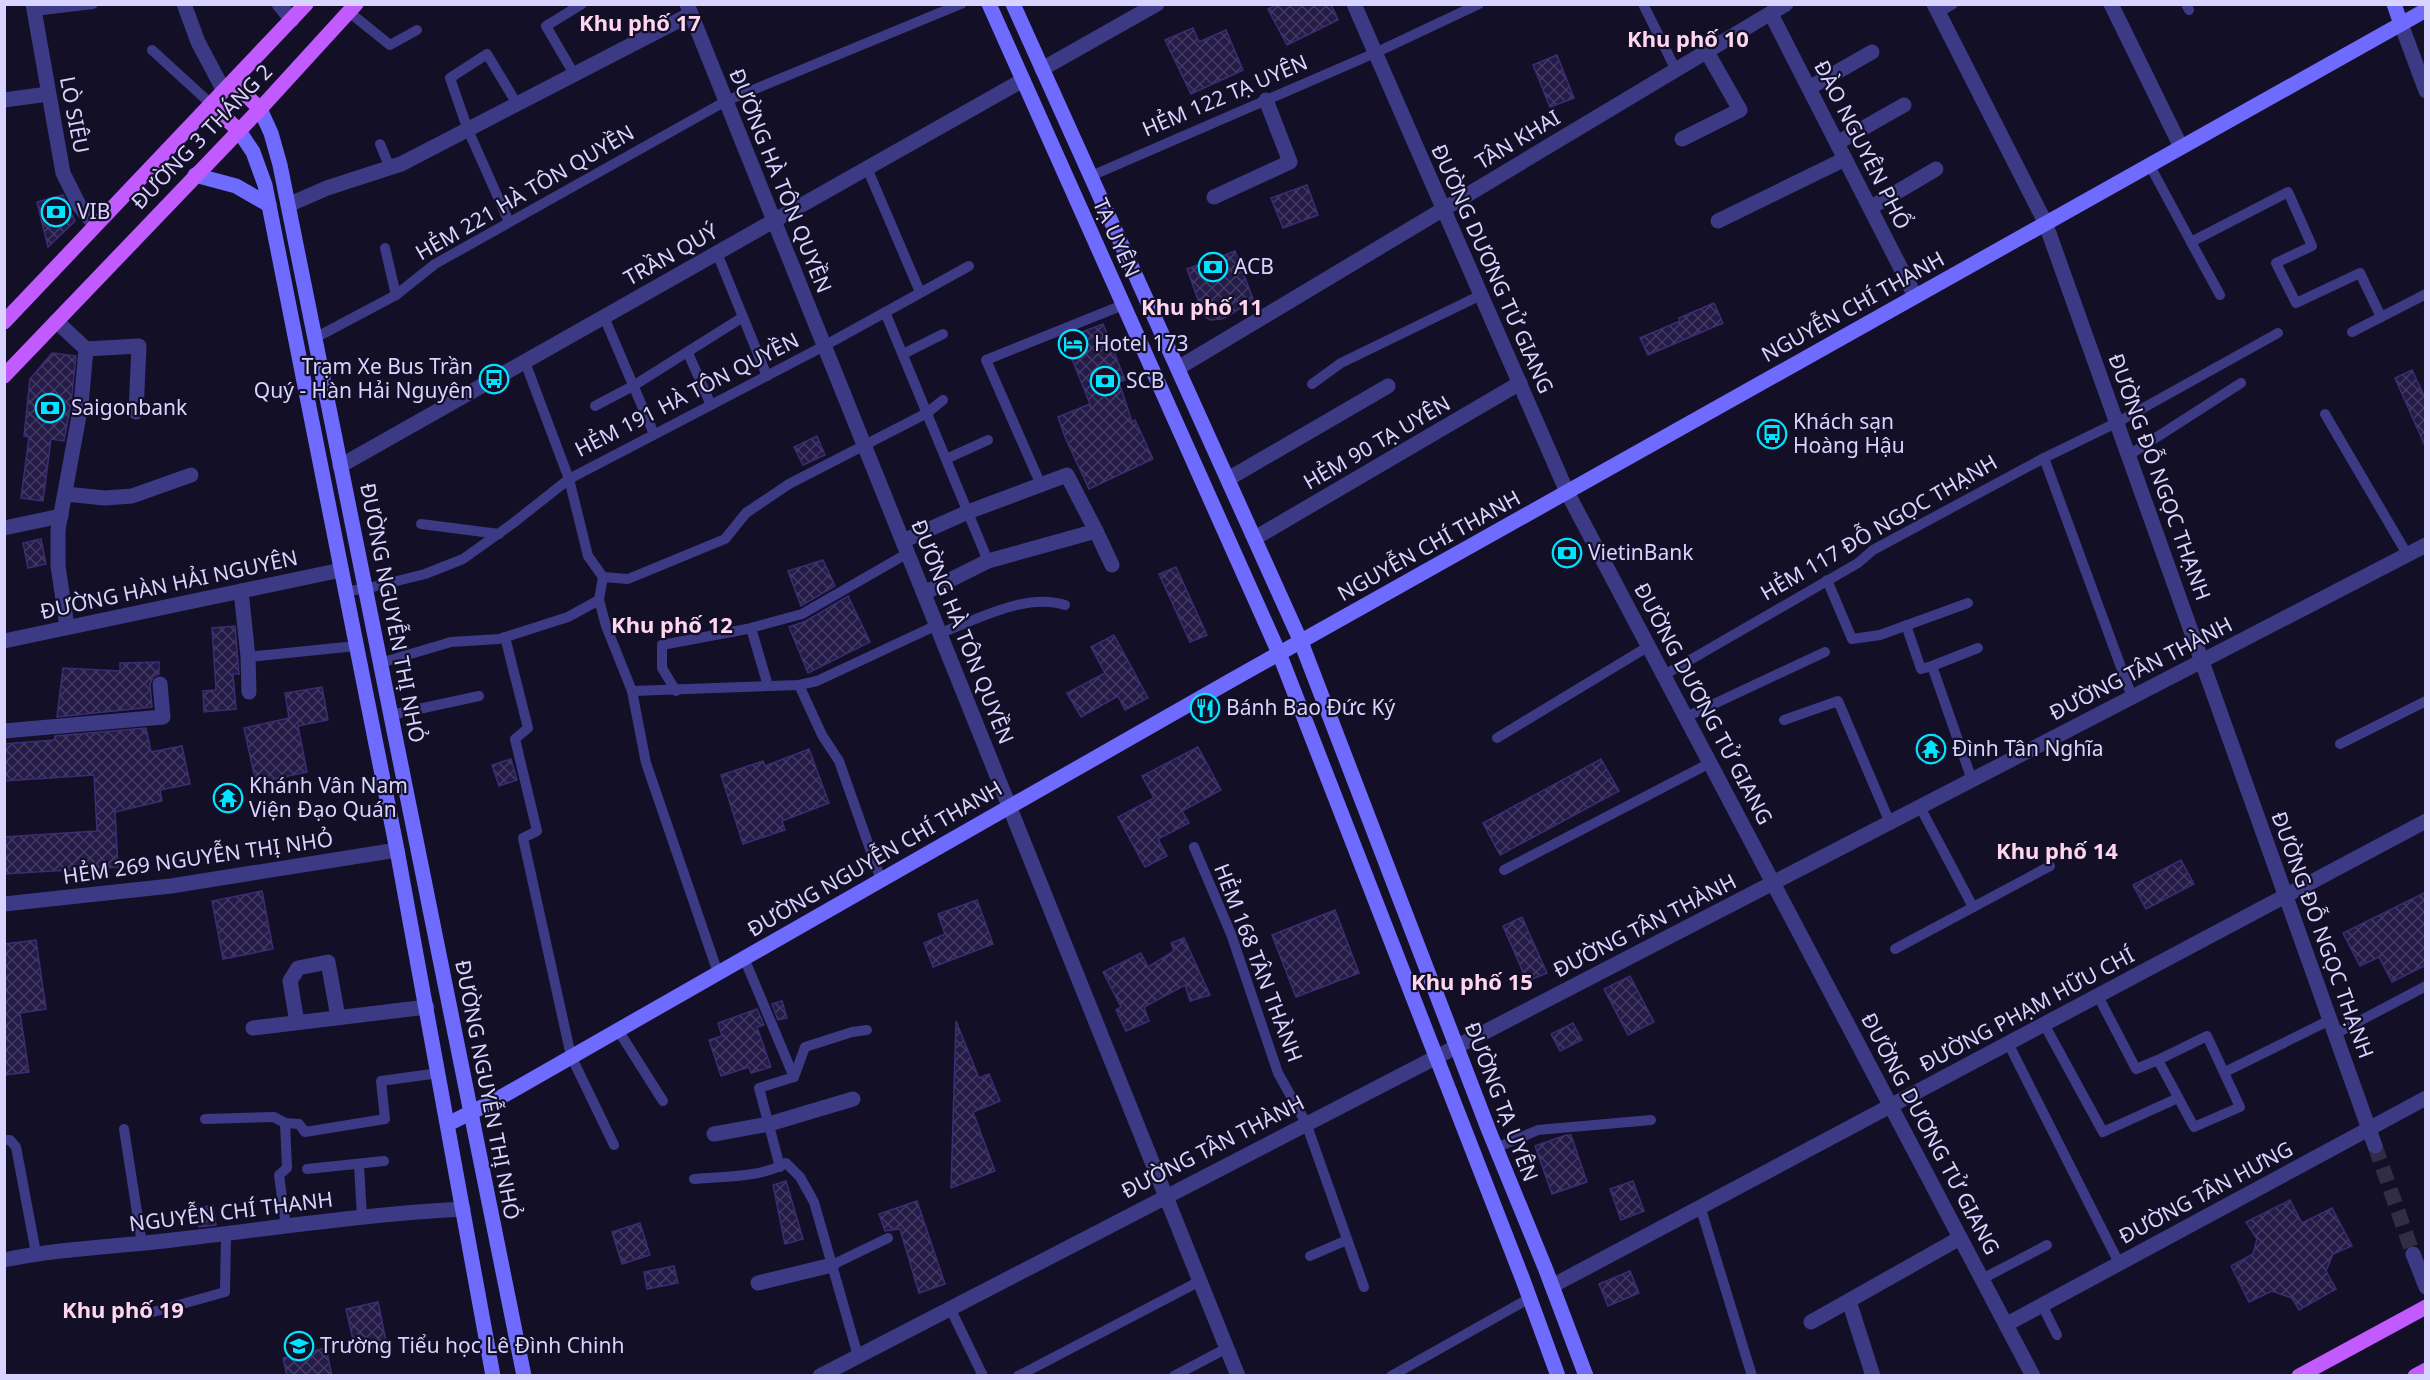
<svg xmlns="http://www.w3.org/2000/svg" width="2430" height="1380" viewBox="0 0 2430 1380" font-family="'Noto Sans',sans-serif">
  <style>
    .building { fill: url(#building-cross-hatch); stroke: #3b2d73; stroke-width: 1.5 }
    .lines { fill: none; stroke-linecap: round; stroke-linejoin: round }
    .tertiary-tunnel { stroke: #312d47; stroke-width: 15; stroke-dasharray: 15 8; stroke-linecap: butt }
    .service { stroke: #3d3a85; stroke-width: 10 }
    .minor { stroke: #3d3a85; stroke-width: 15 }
    .tertiary { stroke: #3d3a85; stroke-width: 15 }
    .secondary { stroke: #6f6bff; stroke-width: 15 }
    .primary { stroke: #c25bff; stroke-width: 15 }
    .labels { text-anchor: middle; stroke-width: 4.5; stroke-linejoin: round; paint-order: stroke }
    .street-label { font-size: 21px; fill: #d9d4ff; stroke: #130f26 }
    .poi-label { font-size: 21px; fill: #d9d4ff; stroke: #130f26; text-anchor: start }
    .neighbourhood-label { font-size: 22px; font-weight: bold; fill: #ffd6f0; stroke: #130f26 }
  </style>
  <defs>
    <pattern id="building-cross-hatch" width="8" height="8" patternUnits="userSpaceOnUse" patternTransform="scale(1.5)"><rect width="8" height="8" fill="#241b47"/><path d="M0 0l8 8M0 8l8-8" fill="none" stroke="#433b63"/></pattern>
  </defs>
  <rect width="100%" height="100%" fill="#130f26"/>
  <g class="building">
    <path d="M1278,4H1331L1338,20L1287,45L1268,9Z"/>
    <path d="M1193,28L1199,42L1226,30L1243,70L1191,94L1165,40Z"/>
    <path d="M1557,55L1574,98L1550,107L1533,65Z"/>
    <path d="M1307,185L1318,215L1283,228L1271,198Z"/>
    <path d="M63,195L75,221L48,247L37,202Z"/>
    <path d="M1235,251L1253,299L1230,315L1222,319L1210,320L1204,316L1187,269Z"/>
    <path d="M1714,303L1723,323L1648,355L1640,338L1680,321L1679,318Z"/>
    <path d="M1103,324L1125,380L1119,382L1132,422L1135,420L1153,459L1089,489L1065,437L1058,417L1090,404L1064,339Z"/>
    <path d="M52,353L76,356L71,404L64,441L51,439L43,501L21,498L29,437L24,436L30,379Z"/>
    <path d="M2412,370L2426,400V448L2395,378Z"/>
    <path d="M817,436L825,455L803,465L794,447Z"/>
    <path d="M41,539L46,564L28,568L23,543Z"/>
    <path d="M823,560L835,586L801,606L788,571Z"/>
    <path d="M1176,567L1207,635L1190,642L1159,574Z"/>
    <path d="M848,596L870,642L808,673L789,627L806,621Z"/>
    <path d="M235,626L239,674H233L236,709L204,712L203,691L216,690L212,628Z"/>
    <path d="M1114,635L1148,698L1125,710L1118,696L1081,717L1067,693L1105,673L1091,647Z"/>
    <path d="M159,662V674L154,676L150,684L152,707L57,717L63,668L120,671V663Z"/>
    <path d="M322,687L328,720L298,726L307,772L256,783L244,728L289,718L285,693Z"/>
    <path d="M146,728L151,752L182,746L190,784L160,790L162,801L115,812L118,867L4,874V837L97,831L94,775L4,781V744L54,740L55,736Z"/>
    <path d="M1935,734L1943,758L1926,764L1918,740Z"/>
    <path d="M1198,747L1221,790L1182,811L1189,823L1158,839L1167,856L1145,867L1118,817L1154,798L1142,776Z"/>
    <path d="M809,749L829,803L782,821L785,830L743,844L721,775L763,761L765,766Z"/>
    <path d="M511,759L517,780L499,786L492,765Z"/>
    <path d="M1601,759L1619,791L1500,855L1483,823Z"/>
    <path d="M2181,860L2194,884L2146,909L2133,885Z"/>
    <path d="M262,891L273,949L223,959L212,901Z"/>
    <path d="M2426,892V965L2392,982L2379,957L2360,966L2343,933Z"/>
    <path d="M977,900L993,944L933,967L924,943L945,934L938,914Z"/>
    <path d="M1335,910L1359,973L1296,997L1272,935Z"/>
    <path d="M1522,917L1547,973L1527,981L1503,926Z"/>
    <path d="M1184,938L1210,995L1190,1001L1185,985L1144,1007L1149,1021L1126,1031L1116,1010L1121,1007L1103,972L1141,953L1148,967L1174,951L1171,943Z"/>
    <path d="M36,940L46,1009L20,1013L29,1072L4,1075V944Z"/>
    <path d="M1630,976L1654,1022L1628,1035L1604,989Z"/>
    <path d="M782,1001L787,1018L778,1020L772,1004Z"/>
    <path d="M757,1009L764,1025L757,1027L771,1067L751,1073L749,1067L721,1076L709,1040L722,1036L718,1023Z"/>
    <path d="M956,1021L979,1078L989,1074L1000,1101L973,1112L995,1171L951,1188Z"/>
    <path d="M1573,1023L1582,1040L1560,1051L1551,1034Z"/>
    <path d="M1566,1135H1571L1587,1182L1552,1194L1535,1146Z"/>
    <path d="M786,1181L803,1239L785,1244L773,1185Z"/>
    <path d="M1633,1181L1644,1211L1621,1220L1610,1189Z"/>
    <path d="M2290,1200L2302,1223L2332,1208L2352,1246L2333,1254L2326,1271L2336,1289L2299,1310L2292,1298L2272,1291L2249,1302L2231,1266L2253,1254L2257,1239L2246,1222Z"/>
    <path d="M917,1201L945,1284L919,1293L900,1229L885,1231L879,1214Z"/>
    <path d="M213,1205L216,1225L199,1227L195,1209Z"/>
    <path d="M640,1223L650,1255L622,1264L612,1232Z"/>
    <path d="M674,1266L678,1283L647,1289L644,1272Z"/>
    <path d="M1630,1271L1639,1293L1608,1306L1599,1284Z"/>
    <path d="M378,1302L387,1346L356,1353L346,1309Z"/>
    <path d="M326,1348L332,1376H287L283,1358Z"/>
  </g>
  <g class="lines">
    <path class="tertiary-tunnel" d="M2375,1146L2413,1254"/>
    <g class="service">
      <path d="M1643,4L1676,70"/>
      <path d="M2186,4L2189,10"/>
      <path d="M34,11L93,4"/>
      <path d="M349,12L390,45L417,30"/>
      <path d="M1938,13L1953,4"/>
      <path d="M152,50L211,104"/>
      <path d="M574,74L546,26L582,4"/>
      <path d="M380,144L390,168"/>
      <path d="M2149,164L2191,242L2288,192L2312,246L2276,263L2296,303L2360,273L2381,317"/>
      <path d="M867,168L920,292"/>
      <path d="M1091,176L1375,53L1479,4"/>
      <path d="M509,222L468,130L450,78L487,54L517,104"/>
      <path d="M2191,242L2220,295"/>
      <path d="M385,248L396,295"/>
      <path d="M717,253L767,376"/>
      <path d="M885,312L988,561"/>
      <path d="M604,317L654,434"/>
      <path d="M2352,332L2426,294"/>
      <path d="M315,338L396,295L435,264L726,101L961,4"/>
      <path d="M688,353L711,405"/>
      <path d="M903,354L943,334"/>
      <path d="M525,362L569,479L588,556L603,577L599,600L606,626L632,691L646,763L718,973"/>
      <path d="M1312,384L1341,363L1481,295"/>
      <path d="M595,406L633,386L743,317"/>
      <path d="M2325,414L2407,554"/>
      <path d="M2129,455L2241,383"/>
      <path d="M2044,458L2132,697"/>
      <path d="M946,459L988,440"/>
      <path d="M1041,485L986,360L1123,305"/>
      <path d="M421,524L499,534"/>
      <path d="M603,577L628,579L725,539L746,513L789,484L927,413L943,400"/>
      <path d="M1827,580L1852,639L1880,635L1968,603"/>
      <path d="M346,591L365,589L425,574L463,559L512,524L569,479L824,346L969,266"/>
      <path d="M1906,625L1921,669L1932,666L1972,780"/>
      <path d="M751,628L768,686"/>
      <path d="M940,633C977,620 1026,592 1065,605"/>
      <path d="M505,637L528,728L515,739L537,831L523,838L571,1056L614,1145"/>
      <path d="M248,657L356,646"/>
      <path d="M380,663L451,642L499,639L568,617L599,600"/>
      <path d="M1932,666L1978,648"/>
      <path d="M1664,675L1858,563L1873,550L2044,458L2118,422L2278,333"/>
      <path d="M799,685L822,735L839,761L881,880"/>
      <path d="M632,691L799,685L817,681L937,625"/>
      <path d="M676,691L662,668V645L747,629L802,614L908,553"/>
      <path d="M391,715L479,696"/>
      <path d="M1686,717L1825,652"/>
      <path d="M1784,720L1838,701L1890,823"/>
      <path d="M1497,738L1649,646"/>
      <path d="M2340,744L2426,701"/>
      <path d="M1920,807L1973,907"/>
      <path d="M1194,847L1231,934L1278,1073L1306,1123L1364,1287"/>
      <path d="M1504,870L1710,763"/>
      <path d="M1895,949L2050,866"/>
      <path d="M744,958L794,1077"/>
      <path d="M2098,996L2136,1069L2158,1060"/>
      <path d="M2044,1024L2103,1132L2178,1098"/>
      <path d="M618,1030L663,1101"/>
      <path d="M2335,1034L2426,986"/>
      <path d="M2207,1036L2240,1107L2194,1127L2158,1060Z"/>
      <path d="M2008,1043L2119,1263"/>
      <path d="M2225,1072L2330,1020"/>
      <path d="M794,1077L805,1047L852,1032L867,1030"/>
      <path d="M205,1119L274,1117L285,1123L299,1124L305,1132L385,1119L381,1081L439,1073"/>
      <path d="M285,1123L287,1168L279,1175L286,1227"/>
      <path d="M124,1129L142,1244"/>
      <path d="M4,1140H10L16,1147L36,1253"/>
      <path d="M1496,1148L1538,1130L1651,1120"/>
      <path d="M359,1164L362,1218"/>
      <path d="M780,1167L759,1088L794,1077"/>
      <path d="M307,1169L384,1161"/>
      <path d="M694,1179C723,1176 760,1178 786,1163L800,1177L814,1202L858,1356"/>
      <path d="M1700,1206L1752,1376"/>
      <path d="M1310,1256L1347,1240"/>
      <path d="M832,1265L888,1238"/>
      <path d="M1982,1279L2047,1245"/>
      <path d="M2042,1305L2057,1335"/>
      <path d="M950,1308L983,1376"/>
      <path d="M146,1314L225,1292L226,1234"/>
      <path d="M1018,1376L1200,1281"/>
      <path d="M1174,1376L1227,1348"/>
      <path d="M1391,1376L1530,1298"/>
    </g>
    <g class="minor">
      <path d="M33,4L63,173L80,207L95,225"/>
      <path d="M184,4L198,42L224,91"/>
      <path d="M279,4L292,20"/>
      <path d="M2111,4L2181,147"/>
      <path d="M1771,14L1915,296"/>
      <path d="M2401,24L2426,91"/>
      <path d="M1809,88L1872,52"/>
      <path d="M4,100L48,94"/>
      <path d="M1682,139L1740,110L1707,52"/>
      <path d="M1837,143L1904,105"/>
      <path d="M1214,197L1290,162L1266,100"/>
      <path d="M288,205L327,188L401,164L691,14"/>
      <path d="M1870,208L1936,169"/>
      <path d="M1718,221L1845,159"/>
      <path d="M56,321L86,349L81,405L58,530V566L67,627"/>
      <path d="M86,349L139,346L136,412"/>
      <path d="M1178,368L1786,4"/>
      <path d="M1228,479L1388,386"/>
      <path d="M65,494L105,498L132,496L191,475"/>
      <path d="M4,528L61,516"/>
      <path d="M1255,538L1520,383"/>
      <path d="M903,541L968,512L1067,475L1096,531"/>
      <path d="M241,591L248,657L249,692"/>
      <path d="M924,593L988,561L1096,531L1112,565"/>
      <path d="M4,731L163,717L160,684"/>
      <path d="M4,904L171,886L397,850"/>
      <path d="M297,1022L290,981L298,968L328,962L338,1017"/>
      <path d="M253,1028L427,1007"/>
      <path d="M714,1134L769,1124L853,1099"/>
      <path d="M758,1283L832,1265"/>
      <path d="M1552,1286L2426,821"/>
      <path d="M1849,1301L1873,1376"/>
      <path d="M1811,1322L1960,1238"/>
      <path d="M2007,1324L2426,1098"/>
    </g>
    <g class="tertiary">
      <path d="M687,4L1238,1376"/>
      <path d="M1354,4L1567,492L2033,1376"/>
      <path d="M1934,4L2045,222L2375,1146"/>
      <path d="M1042,69L1157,4"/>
      <path d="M340,466L1023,80"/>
      <path d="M4,641L341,570"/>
      <path d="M2413,1254L2426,1287"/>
      <path d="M4,1260C60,1248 116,1247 172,1240C269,1229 365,1214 463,1209"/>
      <path d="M820,1376L2426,545"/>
    </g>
    <g class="secondary">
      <path d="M989,4L1279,653L1523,1280L1558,1376"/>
      <path d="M1013,4L1301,642L1489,1131L1546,1270L1586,1376"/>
      <path d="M2394,4L2401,24"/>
      <path d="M260,109L271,133L280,165L524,1376"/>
      <path d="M239,131L253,152L265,185L397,850L493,1376"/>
      <path d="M195,175L236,186L269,205"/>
      <path d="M448,1124L494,1101L1230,681L2426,10"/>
    </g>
    <g class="primary">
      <path d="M233,82L260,109"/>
      <path d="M211,104L239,131"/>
      <path d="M4,322L306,4"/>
      <path d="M4,376L260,109L356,4"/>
      <path d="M2299,1376L2426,1307"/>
      <path d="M2415,1376L2426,1370"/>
    </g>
  </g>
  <defs>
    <g id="bank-ring" transform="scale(1.5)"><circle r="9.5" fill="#130f26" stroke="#00e5ff" stroke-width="1.5"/><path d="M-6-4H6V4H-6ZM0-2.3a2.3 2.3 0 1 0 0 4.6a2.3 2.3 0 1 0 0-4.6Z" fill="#00e5ff"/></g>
    <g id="hotel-ring" transform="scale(1.5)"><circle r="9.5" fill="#130f26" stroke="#00e5ff" stroke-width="1.5"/><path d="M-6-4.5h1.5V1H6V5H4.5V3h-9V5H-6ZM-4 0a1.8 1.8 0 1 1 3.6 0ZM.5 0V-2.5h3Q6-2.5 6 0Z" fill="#00e5ff"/></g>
    <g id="bus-ring" transform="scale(1.5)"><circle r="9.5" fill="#130f26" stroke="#00e5ff" stroke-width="1.5"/><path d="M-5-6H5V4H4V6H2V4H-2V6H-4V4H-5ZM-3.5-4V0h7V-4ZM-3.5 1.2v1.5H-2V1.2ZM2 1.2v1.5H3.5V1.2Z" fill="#00e5ff"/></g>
    <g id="restaurant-ring" transform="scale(1.5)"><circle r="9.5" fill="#130f26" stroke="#00e5ff" stroke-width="1.5"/><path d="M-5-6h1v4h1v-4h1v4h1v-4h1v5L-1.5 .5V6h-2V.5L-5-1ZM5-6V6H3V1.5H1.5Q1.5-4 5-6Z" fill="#00e5ff"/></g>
    <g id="temple-ring" transform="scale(1.5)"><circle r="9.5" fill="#130f26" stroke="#00e5ff" stroke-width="1.5"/><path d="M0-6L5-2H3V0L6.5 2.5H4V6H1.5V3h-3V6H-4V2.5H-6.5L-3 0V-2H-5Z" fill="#00e5ff"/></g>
    <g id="school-ring" transform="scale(1.5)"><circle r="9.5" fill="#130f26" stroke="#00e5ff" stroke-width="1.5"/><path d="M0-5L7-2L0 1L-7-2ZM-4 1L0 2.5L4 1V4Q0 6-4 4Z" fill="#00e5ff"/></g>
  </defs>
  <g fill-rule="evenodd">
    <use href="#bank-ring" x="56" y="212"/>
    <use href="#bank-ring" x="1213" y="267"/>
    <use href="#hotel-ring" x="1073" y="344"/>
    <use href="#bus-ring" x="494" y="379"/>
    <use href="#bank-ring" x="1105" y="381"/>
    <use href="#bank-ring" x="50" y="408"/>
    <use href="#bus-ring" x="1772" y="434"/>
    <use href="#bank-ring" x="1567" y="553"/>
    <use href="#restaurant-ring" x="1205" y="708"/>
    <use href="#temple-ring" x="1931" y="749"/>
    <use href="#temple-ring" x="228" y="798"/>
    <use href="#school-ring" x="299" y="1346"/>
  </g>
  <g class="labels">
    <g class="street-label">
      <text transform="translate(1225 96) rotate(-23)" y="7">HẺM 122 TẠ UYÊN</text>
      <text transform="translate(74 115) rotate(79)" y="7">LÒ SIÊU</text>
      <text transform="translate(202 137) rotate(-46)" y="7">ĐƯỜNG 3 THÁNG 2</text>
      <text transform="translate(1518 140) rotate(-31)" y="7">TÂN KHAI</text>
      <text transform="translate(1862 145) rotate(63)" y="7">ĐÀO NGUYÊN PHỔ</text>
      <text transform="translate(780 181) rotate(68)" y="7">ĐƯỜNG HÀ TÔN QUYỀN</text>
      <text transform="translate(525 193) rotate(-30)" y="7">HẺM 221 HÀ TÔN QUYỀN</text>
      <text transform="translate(1116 238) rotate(66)" y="7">TẠ UYÊN</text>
      <text transform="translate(671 255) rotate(-29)" y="7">TRẦN QUÝ</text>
      <text transform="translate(1492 269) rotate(66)" y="7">ĐƯỜNG DƯƠNG TỬ GIANG</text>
      <text transform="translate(1853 307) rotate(-29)" y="7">NGUYỄN CHÍ THANH</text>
      <text transform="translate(687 395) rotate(-27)" y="7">HẺM 191 HÀ TÔN QUYỀN</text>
      <text transform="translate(1377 443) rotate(-30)" y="7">HẺM 90 TẠ UYÊN</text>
      <text transform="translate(2159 477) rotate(70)" y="7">ĐƯỜNG ĐỖ NGỌC THẠNH</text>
      <text transform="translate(1879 528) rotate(-30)" y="7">HẺM 117 ĐỖ NGỌC THẠNH</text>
      <text transform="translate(1429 546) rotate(-29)" y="7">NGUYỄN CHÍ THANH</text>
      <text transform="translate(169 585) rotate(-12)" y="7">ĐƯỜNG HÀN HẢI NGUYÊN</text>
      <text transform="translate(392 613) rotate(79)" y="7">ĐƯỜNG NGUYỄN THỊ NHỎ</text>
      <text transform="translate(962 632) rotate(68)" y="7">ĐƯỜNG HÀ TÔN QUYỀN</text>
      <text transform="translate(2141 669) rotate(-27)" y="7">ĐƯỜNG TÂN THÀNH</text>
      <text transform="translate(1703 704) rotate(62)" y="7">ĐƯỜNG DƯƠNG TỬ GIANG</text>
      <text transform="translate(198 858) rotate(-8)" y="7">HẺM 269 NGUYỄN THỊ NHỎ</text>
      <text transform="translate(875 859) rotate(-30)" y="7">ĐƯỜNG NGUYỄN CHÍ THANH</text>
      <text transform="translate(1645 926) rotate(-27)" y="7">ĐƯỜNG TÂN THÀNH</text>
      <text transform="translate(2322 935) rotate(70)" y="7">ĐƯỜNG ĐỖ NGỌC THẠNH</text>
      <text transform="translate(1258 963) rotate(69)" y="7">HẺM 168 TÂN THÀNH</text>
      <text transform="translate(2027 1010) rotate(-28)" y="7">ĐƯỜNG PHẠM HỮU CHÍ</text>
      <text transform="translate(487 1090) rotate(79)" y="7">ĐƯỜNG NGUYỄN THỊ NHỎ</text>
      <text transform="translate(1501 1102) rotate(69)" y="7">ĐƯỜNG TẠ UYÊN</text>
      <text transform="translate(1930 1134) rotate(62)" y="7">ĐƯỜNG DƯƠNG TỬ GIANG</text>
      <text transform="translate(1213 1147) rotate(-27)" y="7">ĐƯỜNG TÂN THÀNH</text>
      <text transform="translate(2206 1193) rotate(-28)" y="7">ĐƯỜNG TÂN HƯNG</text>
      <text transform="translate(231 1212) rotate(-7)" y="7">NGUYỄN CHÍ THANH</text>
    </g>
    <g class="poi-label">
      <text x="77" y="219">VIB</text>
      <text x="1234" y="274">ACB</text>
      <text x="1094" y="351">Hotel 173</text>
      <text x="473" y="374" text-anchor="end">Trạm Xe Bus Trần<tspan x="473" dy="24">Quý - Hàn Hải Nguyên</tspan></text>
      <text x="1126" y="388">SCB</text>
      <text x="71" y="415">Saigonbank</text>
      <text x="1793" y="429">Khách sạn<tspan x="1793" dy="24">Hoàng Hậu</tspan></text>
      <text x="1588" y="560">VietinBank</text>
      <text x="1226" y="715">Bánh Bao Đức Ký</text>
      <text x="1952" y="756">Đình Tân Nghĩa</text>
      <text x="249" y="793">Khánh Vân Nam<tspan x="249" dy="24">Viện Đạo Quán</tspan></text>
      <text x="320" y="1353">Trường Tiểu học Lê Đình Chinh</text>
    </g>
    <g class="neighbourhood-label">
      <text x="640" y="31">Khu phố 17</text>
      <text x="1688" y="47">Khu phố 10</text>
      <text x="1202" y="315">Khu phố 11</text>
      <text x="672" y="633">Khu phố 12</text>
      <text x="2057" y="859">Khu phố 14</text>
      <text x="1472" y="990">Khu phố 15</text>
      <text x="123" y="1318">Khu phố 19</text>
    </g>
  </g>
  <rect width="2430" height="1380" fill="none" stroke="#d9d4ff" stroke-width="12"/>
</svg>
